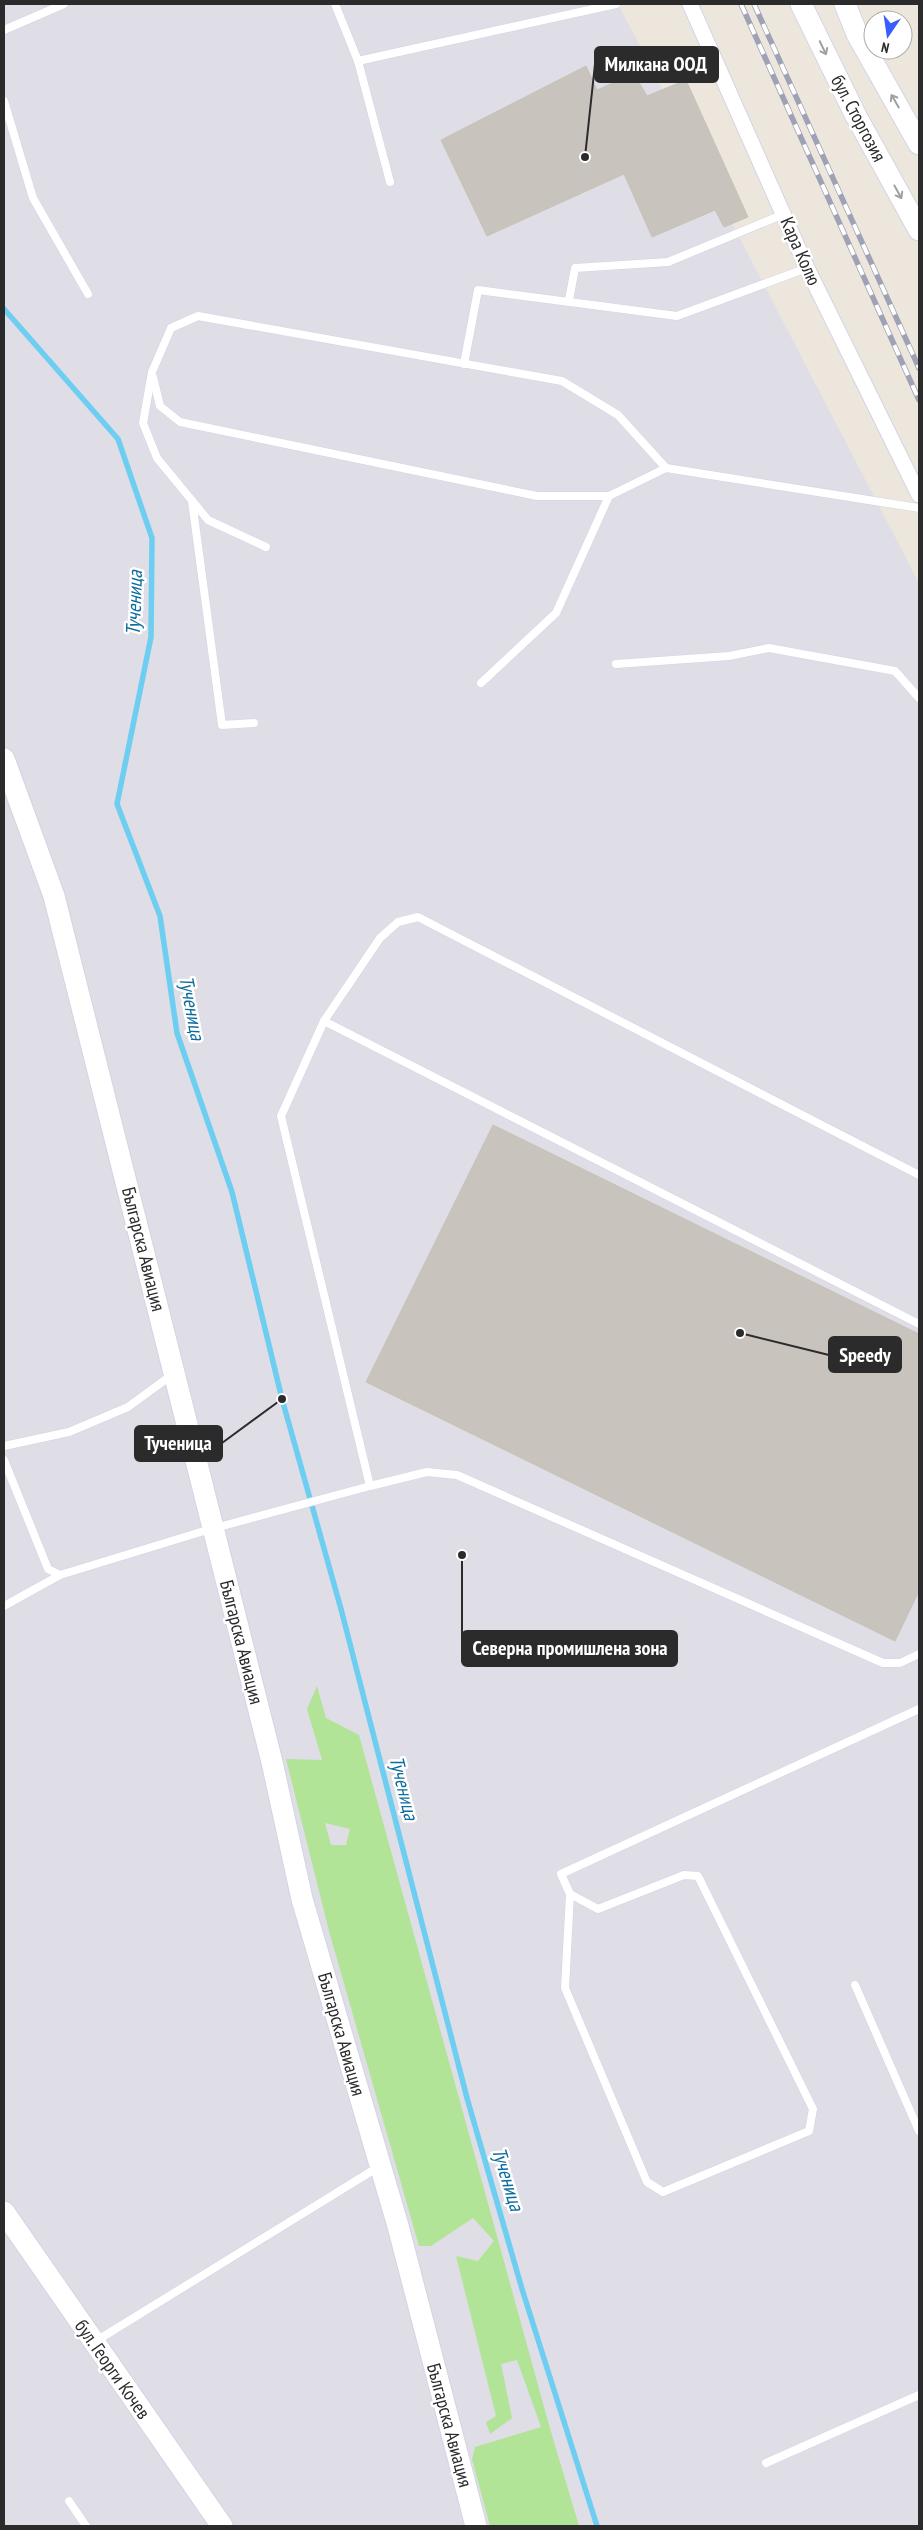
<svg xmlns="http://www.w3.org/2000/svg" width="923" height="2530" viewBox="0 0 923 2530" font-family="'PT Sans Narrow',sans-serif">
  <style>
    .industrial { fill: #dfdde5 }
    .green { fill: #b2e498; fill-rule: evenodd }
    .lines { fill: none; stroke-linecap: round; stroke-linejoin: round }
    .stream { stroke: #6ecef1; stroke-width: 5.5 }
    .building { fill: #c8c3bc; stroke: #c8c2b6 }
    .lane-casing { stroke: #d2d5e4; stroke-width: 9 }
    .street-casing { stroke: #d2d5e4; stroke-width: 17 }
    .secondary-casing { stroke: #d2d5e4; stroke-width: 23 }
    .lane { stroke: #fff; stroke-width: 8 }
    .street { stroke: #fff; stroke-width: 15 }
    .secondary { stroke: #fff; stroke-width: 21 }
    .rail-casing { stroke: #9fa2b5; stroke-width: 5.5 }
    .rail { stroke: #fff; stroke-width: 4; stroke-dasharray: 11; stroke-linecap: butt }
    .oneway { stroke: #a0a0a0 }
    .labels { text-anchor: middle; stroke-width: 5; stroke-linejoin: round; paint-order: stroke }
    .street-label { font-size: 19px; fill: #2b2b2b; stroke: #fff }
    .water-label { font-size: 20px; font-style: italic; fill: #0b6c9e; stroke: #fff }
    .leader { fill: none; stroke: #2b2b2b; stroke-width: 2 }
    .callout-dot { fill: #2b2b2b; stroke: #fff; stroke-width: 2 }
    .callout { fill: #2b2b2b; stroke: #2b2b2b; stroke-width: 2 }
    .callout-label { font-size: 20px; text-anchor: middle; font-weight: bold; fill: #fff }
  </style>
  <rect width="100%" height="100%" fill="#ede6dc"/>
  <path class="industrial" d="M4,4H618L919,583V2526H4Z"/>
  <path class="green" d="M317,1686L326,1718L359,1735L549,2425L579,2526H490L472,2459L475,2447L541,2427L517,2360L501,2364L512,2418L490,2434L486,2422L496,2416L456,2256L478,2261L494,2241L473,2218L431,2246H419L329,1931L286,1759L322,1760L307,1709ZM325,1823L350,1829L346,1845H331Z"/>
  <g class="lines">
    <path class="stream" d="M4,309L118,439L152,538L151,637L117,804L160,916L177,1033L232,1192L282,1399L341,1609L467,2098L522,2289L597,2526"/>
  </g>
  <g class="building">
    <path d="M586,66L597,90L634,74L647,96L686,80L748,217L724,227L715,210L652,237L624,174L487,236L441,140Z"/>
    <path d="M493,1125L919,1334V1591L895,1641L366,1382Z"/>
  </g>
  <g class="lines">
    <g class="lane-casing">
      <g id="lane">
        <path d="M335,4L358,61L390,182"/>
        <path d="M4,30L64,4"/>
        <path d="M358,61L616,4"/>
        <path d="M4,101L33,198L88,294"/>
        <path d="M569,300L575,268L668,262L784,214"/>
        <path d="M464,364L478,290L677,316L807,268"/>
        <path d="M153,377L160,406L180,422L537,496H609L666,468"/>
        <path d="M192,501L222,725L254,723"/>
        <path d="M266,547L208,520L157,458L143,423L152,372L171,328L198,316L562,381L618,415L666,468L919,508"/>
        <path d="M616,664L729,656L769,648L895,671L919,698"/>
        <path d="M481,683L556,613L609,496"/>
        <path d="M324,1021L919,1324"/>
        <path d="M4,1446L69,1432L128,1407L173,1374"/>
        <path d="M4,1460L48,1569L60,1575L204,1531L370,1486L427,1472L457,1475L883,1663H900L919,1654"/>
        <path d="M370,1486L281,1116L324,1021L380,938L398,922L418,917L919,1175"/>
        <path d="M4,1606L60,1575"/>
        <path d="M570,1894L565,1988L647,2182L663,2192L809,2131L813,2109L698,1876L684,1875L598,1909L570,1894L561,1874L919,1709"/>
        <path d="M855,1985L919,2131"/>
        <path d="M96,2341L380,2166"/>
        <path d="M766,2463L919,2395"/>
        <path d="M69,2501L86,2526"/>
      </g>
    </g>
    <g class="street-casing">
      <path id="street" d="M690,4L807,268L919,495"/>
    </g>
    <g class="secondary-casing">
      <g id="secondary">
        <path d="M801,4L856,116L919,230"/>
        <path d="M845,4L857,34L919,144"/>
        <path d="M4,759L54,896L272,1762L302,1899L398,2226L476,2526"/>
        <path d="M4,2212L222,2526"/>
      </g>
    </g>
    <use href="#lane" class="lane"/>
    <use href="#street" class="street"/>
    <use href="#secondary" class="secondary"/>
    <g class="rail-casing">
      <g id="rail">
        <path d="M741,4L919,400"/>
        <path d="M754,4L919,368"/>
      </g>
    </g>
    <use href="#rail" class="rail"/>
  </g>
  <defs><path id="oneway-shaft" d="M-6 0H5M1.5-3L5.5 0L1.5 3" fill="none" stroke-width="1.6" stroke-linecap="round" stroke-linejoin="round" transform="scale(1.25)"/></defs>
  <g class="oneway">
    <use href="#oneway-shaft" transform="translate(823 48) rotate(64)"/>
    <use href="#oneway-shaft" transform="translate(895 101) rotate(-120)"/>
    <use href="#oneway-shaft" transform="translate(898 192) rotate(61)"/>
  </g>
  <g class="labels">
    <g class="street-label">
      <text transform="translate(859 118) rotate(62)" y="7">бул. Сторгозия</text>
      <text transform="translate(801 251) rotate(66)" y="7">Кара Колю</text>
      <text transform="translate(144 1249) rotate(76)" y="7">Българска Авиация</text>
      <text transform="translate(242 1642) rotate(76)" y="7">Българска Авиация</text>
      <text transform="translate(342 2034) rotate(74)" y="7">Българска Авиация</text>
      <text transform="translate(113 2369) rotate(55)" y="7">бул. Георги Кочев</text>
      <text transform="translate(450 2425) rotate(75)" y="7">Българска Авиация</text>
    </g>
    <g class="water-label">
      <text transform="translate(134 603) rotate(-88)" y="7">Тученица</text>
      <text transform="translate(192 1008) rotate(79)" y="7">Тученица</text>
      <text transform="translate(404 1788) rotate(76)" y="7">Тученица</text>
      <text transform="translate(508 2179) rotate(73)" y="7">Тученица</text>
    </g>
  </g>
  <path class="leader" d="M585 157L595 64M740 1333L829 1355M282 1399L222 1443M462 1555L462 1648"/>
  <g class="callout-dot">
    <circle cx="585" cy="157" r="5"/>
    <circle cx="740" cy="1333" r="5"/>
    <circle cx="282" cy="1399" r="5"/>
    <circle cx="462" cy="1555" r="5"/>
  </g>
  <g class="callout">
    <rect x="595" y="47" width="123" height="35" rx="5"/>
    <rect x="829" y="1337" width="72" height="35" rx="5"/>
    <rect x="135" y="1426" width="87" height="35" rx="5"/>
    <rect x="462" y="1631" width="215" height="35" rx="5"/>
  </g>
  <g class="callout-label">
    <text x="656" y="71">Милкана OOД</text>
    <text x="865" y="1362">Speedy</text>
    <text x="178" y="1450">Тученица</text>
    <text x="570" y="1655">Северна промишлена зона</text>
  </g>
  <rect width="923" height="2530" fill="none" stroke="#2b2b2b" stroke-width="10"/>
  <g transform="translate(888 35) rotate(193)"><circle r="24" fill="#ffffff" stroke="#aaaaaa"/>
  <path d="M0-4L9 19L0 12L-9 19Z" fill="#395efd"/>
  <text y="-8" font-size="14" font-weight="bold" text-anchor="middle" fill="#2b2b2b">N</text>
  </g>
</svg>
